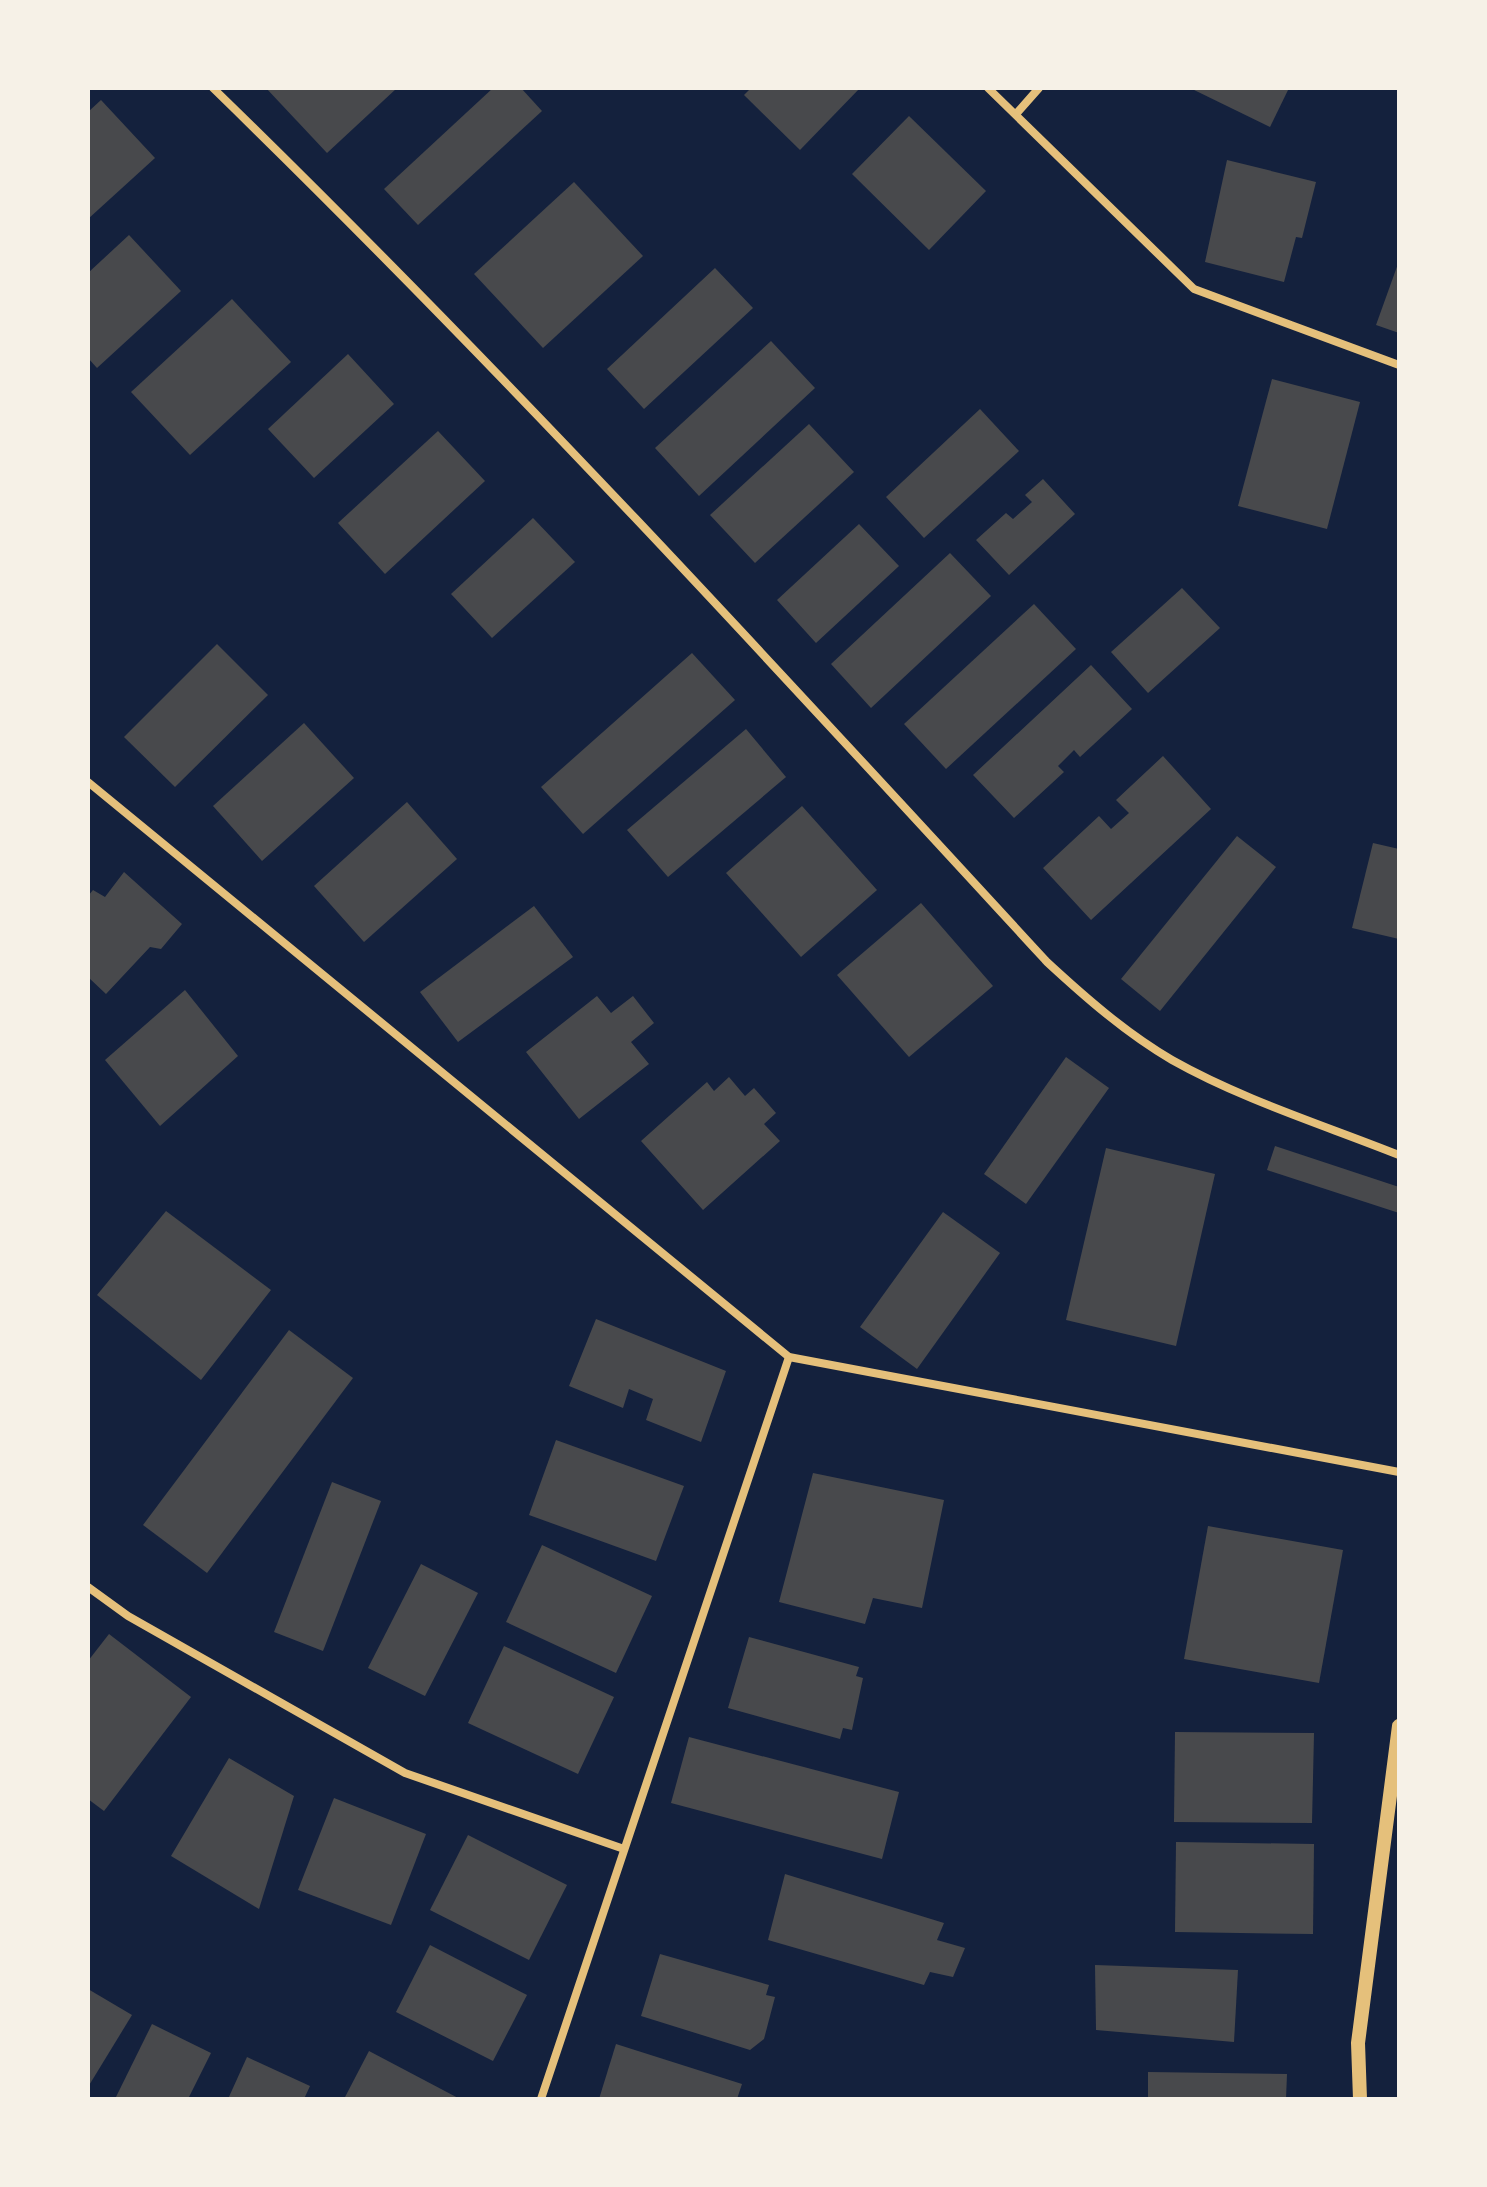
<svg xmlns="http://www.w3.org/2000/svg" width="1487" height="2187" viewBox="0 0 1487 2187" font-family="'Space Grotesk',sans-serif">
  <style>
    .building { fill: #48494c }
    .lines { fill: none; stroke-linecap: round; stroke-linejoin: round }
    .minor { stroke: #e5c07b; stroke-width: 8 }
    .tertiary { stroke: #e5c07b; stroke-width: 14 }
  </style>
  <rect width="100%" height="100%" fill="#14213d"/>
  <g class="building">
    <path d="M266,88H397L327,153Z"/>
    <path d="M493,88H521L542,111L418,225L384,189Z"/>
    <path d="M751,88H860L800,150L744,95Z"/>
    <path d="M1190,88H1289L1270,127Z"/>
    <path d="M101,100L155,158L88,219V112Z"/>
    <path d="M909,116L986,191L929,250L852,174Z"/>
    <path d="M1227,160L1316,182L1302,238L1296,237L1284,282L1205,262Z"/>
    <path d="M574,182L643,256L543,348L474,274Z"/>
    <path d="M129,235L181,291L97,368L88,358V273Z"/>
    <path d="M1399,261V333L1376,325Z"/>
    <path d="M715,268L753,308L644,409L607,369Z"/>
    <path d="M232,299L291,362L190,455L131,392Z"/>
    <path d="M771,341L815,388L699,496L655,448Z"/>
    <path d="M348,354L394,404L314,478L268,429Z"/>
    <path d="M1272,379L1360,402L1327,529L1238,506Z"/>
    <path d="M980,409L1019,451L924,538L886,497Z"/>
    <path d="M809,424L854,472L755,563L710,515Z"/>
    <path d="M438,431L485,481L385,574L338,523Z"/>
    <path d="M1043,479L1075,514L1009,575L976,540L1006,513L1013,519L1032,502L1025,495Z"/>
    <path d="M533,518L575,562L492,638L451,594Z"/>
    <path d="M859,524L899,566L816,643L777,600Z"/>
    <path d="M950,553L991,596L871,708L831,664Z"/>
    <path d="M1182,588L1220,628L1148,693L1111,652Z"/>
    <path d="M1034,604L1076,649L946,769L904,724Z"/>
    <path d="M217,644L268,695L175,787L124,737Z"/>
    <path d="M692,653L735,700L583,834L541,787Z"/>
    <path d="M1091,665L1132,709L1080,757L1074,750L1058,766L1064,772L1014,818L973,775Z"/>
    <path d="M304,723L354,778L262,861L213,806Z"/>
    <path d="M746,729L786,777L668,877L627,830Z"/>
    <path d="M1163,756L1211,809L1091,920L1043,868L1099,816L1111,829L1129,813L1116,800Z"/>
    <path d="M407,802L457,859L364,942L314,886Z"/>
    <path d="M802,806L877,890L801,957L726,873Z"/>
    <path d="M1237,836L1276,867L1160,1011L1121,979Z"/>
    <path d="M1373,843L1399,849V939L1352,928Z"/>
    <path d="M124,872L182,924L161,949L150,947L106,994L88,977V896L93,890L105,897Z"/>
    <path d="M921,903L993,986L909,1057L837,975Z"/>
    <path d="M534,906L573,957L458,1042L420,992Z"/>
    <path d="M185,990L238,1056L160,1126L105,1060Z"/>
    <path d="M597,996L611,1013L633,996L654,1023L631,1042L649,1064L579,1119L526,1052Z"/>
    <path d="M1066,1057L1109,1088L1026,1204L984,1174Z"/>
    <path d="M729,1077L745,1096L754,1088L776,1113L764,1124L780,1141L703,1210L641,1141L707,1082L714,1091Z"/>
    <path d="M1275,1146L1399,1187V1213L1267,1170Z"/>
    <path d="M1106,1148L1215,1174L1176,1346L1066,1320Z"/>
    <path d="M166,1211L271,1290L201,1380L97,1295Z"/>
    <path d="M943,1212L1000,1253L917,1369L860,1327Z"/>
    <path d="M596,1319L726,1371L701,1442L646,1420L653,1399L629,1389L623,1408L569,1386Z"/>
    <path d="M289,1330L353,1378L207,1573L143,1525Z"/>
    <path d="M556,1440L684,1486L656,1561L529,1515Z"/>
    <path d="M813,1473L944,1500L922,1608L873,1598L865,1624L779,1602Z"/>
    <path d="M332,1482L381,1501L323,1651L274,1632Z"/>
    <path d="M1208,1526L1343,1550L1319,1683L1184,1659Z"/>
    <path d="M542,1545L652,1596L616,1673L506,1622Z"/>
    <path d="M421,1564L478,1593L425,1696L368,1668Z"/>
    <path d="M109,1634L191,1697L104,1811L88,1799V1661Z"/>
    <path d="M749,1637L859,1667L856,1676L863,1678L852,1730L843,1728L840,1739L728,1708Z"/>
    <path d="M504,1646L614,1697L578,1774L468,1723Z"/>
    <path d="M1175,1732L1314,1733L1312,1823L1174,1822Z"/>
    <path d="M689,1737L899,1792L882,1859L671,1803Z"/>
    <path d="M229,1758L294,1796L259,1909L171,1856Z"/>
    <path d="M334,1798L426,1834L391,1925L298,1890Z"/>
    <path d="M468,1835L567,1885L529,1960L430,1910Z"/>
    <path d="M1176,1842L1314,1844L1313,1934L1175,1932Z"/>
    <path d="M785,1874L944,1923L937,1940L965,1948L953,1977L930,1972L924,1985L768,1940Z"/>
    <path d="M430,1945L527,1995L493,2061L396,2012Z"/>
    <path d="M660,1954L769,1985L766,1995L775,1997L764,2039L750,2050L641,2016Z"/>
    <path d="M1095,1965L1238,1970L1234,2042L1096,2030Z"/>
    <path d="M88,1989L132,2015L88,2087Z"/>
    <path d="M152,2024L211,2053L188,2099H115Z"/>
    <path d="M616,2044L742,2084L737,2099H599Z"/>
    <path d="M369,2051L460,2099H344Z"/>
    <path d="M247,2057L310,2086L304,2099H228Z"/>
    <path d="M1148,2072L1287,2074L1286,2099H1148Z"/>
  </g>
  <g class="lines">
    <g class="minor">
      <path d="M213,88C502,369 774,665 1047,962C1086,998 1126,1033 1172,1060C1243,1100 1324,1125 1399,1155"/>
      <path d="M988,88L1194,289L1399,365"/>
      <path d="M1016,114L1039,88"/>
      <path d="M88,782L789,1357L1399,1472"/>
      <path d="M88,1587L128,1616L405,1773L624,1849"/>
      <path d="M541,2099L789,1357"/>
    </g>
    <path class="tertiary" d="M1360,2099L1358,2043L1399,1726"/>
  </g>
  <rect width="1487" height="2187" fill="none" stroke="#f6f1e7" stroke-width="180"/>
</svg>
